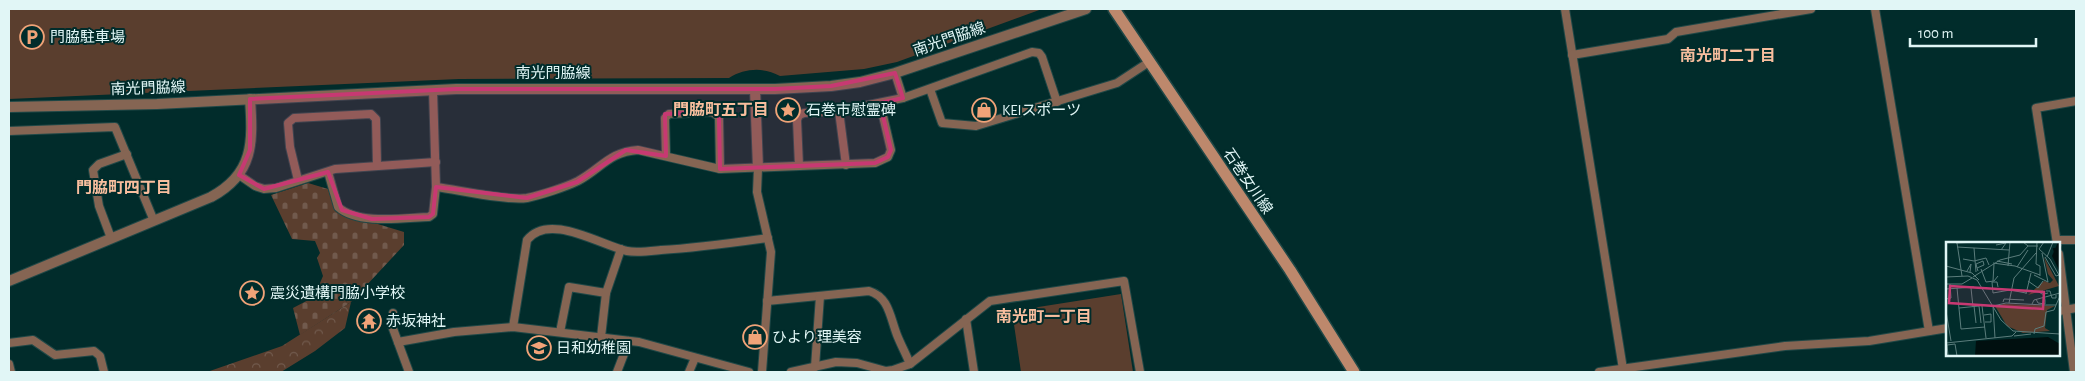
<svg xmlns="http://www.w3.org/2000/svg" width="2085" height="381" viewBox="0 0 2085 381" font-family="'Alegreya Sans','Noto Sans JP',sans-serif">
  <style>
    .forest { fill: url(#forest-crowns) }
    .cemetery { fill: url(#cemetery-stones) }
    .park { fill: #5a3e2e }
    .lines { fill: none; stroke-linecap: round; stroke-linejoin: round }
    .minor-casing { stroke: #204847; stroke-width: 10 }
    .tertiary-casing { stroke: #204847; stroke-width: 12 }
    .secondary-casing { stroke: #204847; stroke-width: 14 }
    .minor { stroke: #856553; stroke-width: 8 }
    .tertiary { stroke: #856553; stroke-width: 10 }
    .secondary { stroke: #bd886c; stroke-width: 11 }
    .marked { fill: #c73972; fill-opacity: 0.2; stroke: #c73972; stroke-width: 4; stroke-linejoin: round }
    .labels { text-anchor: middle; stroke-width: 4; stroke-linejoin: round; paint-order: stroke }
    .poi-label { font-size: 15px; fill: #e1f6f6; stroke: #012c2b; text-anchor: start }
    .street-label { font-size: 15px; fill: #e1f6f6; stroke: #012c2b }
    .neighbourhood-label { font-size: 16px; font-weight: bold; fill: #f8be9e; stroke: #012c2b }
    .inset-river { fill: none; stroke: #000f0f; stroke-width: 2.5 }
    .inset-road { fill: none; stroke: #5b7d7c; stroke-width: 1 }
    .view { fill: #c73972; fill-opacity: 0.15; stroke: #c73972; stroke-width: 2.5 }
    .inset-edge { fill: none; stroke: #e1f6f6; stroke-width: 2.5 }
  </style>
  <defs>
    <pattern id="forest-crowns" width="20" height="18" patternUnits="userSpaceOnUse" patternTransform="scale(1.25)"><rect width="20" height="18" fill="#5a3e2e"/><path d="M2 6a3 3 0 1 1 6 0M12 15a3 3 0 1 1 6 0" fill="none" stroke="#715a4d"/></pattern>
    <pattern id="cemetery-stones" width="16" height="16" patternUnits="userSpaceOnUse" patternTransform="scale(1.25)"><rect width="16" height="16" fill="#5a3e2e"/><path d="M2 7V4a2 2 0 0 1 4 0v3zM10 15v-3a2 2 0 0 1 4 0v3z" fill="#715a4d"/></pattern>
  </defs>
  <rect width="100%" height="100%" fill="#012c2b"/>
  <path class="forest" d="M351,302L345,328L315,351L281,372H207L282,346Z"/>
  <path class="cemetery" d="M308,183L328,189L335,211L404,232V245L351,302L300,335L293,308L314,297L323,276L317,258L320,253L315,241L292,239L271,195Z"/>
  <g class="park">
    <path d="M9,9H1042L897,62L864,69L780,76C764,67 745,68 729,78L459,79L9,99Z"/>
    <path d="M1121,294L1133,372H1021L1012,311Z"/>
  </g>
  <g class="lines">
    <g class="minor-casing">
      <g id="minor">
        <path d="M1565,9L1623,369"/>
        <path d="M1875,9L1929,331"/>
        <path d="M1572,55L1668,39L1676,32L1811,9"/>
        <path d="M895,73L903,98"/>
        <path d="M930,89L942,123L976,126L1117,83L1149,62"/>
        <path d="M839,111L846,165"/>
        <path d="M9,131L115,127L154,221"/>
        <path d="M666,156L665,118L669,114L712,112L719,117L720,169"/>
        <path d="M799,166L797,120L799,115L804,113L839,111L903,98L1032,52L1039,53L1042,57L1057,102"/>
        <path d="M758,168L757,192L771,252L762,372"/>
        <path d="M328,172L338,207C358,225 403,218 429,217L433,214L436,187L433,90"/>
        <path d="M239,175L255,186L264,189L276,188L335,169L436,162"/>
        <path d="M298,180L290,147L288,123L294,118L371,114L376,119L377,166"/>
        <path d="M436,187C459,190 507,201 527,198C541,195 566,187 578,181C602,168 609,152 638,150L720,169L875,163L888,157L891,150L880,103"/>
        <path d="M111,238L99,206L93,170L99,164L127,154"/>
        <path d="M2057,240H2076"/>
        <path d="M2057,244L2036,108L2076,101"/>
        <path d="M2059,254L2074,372"/>
        <path d="M767,301L869,291C889,297 890,317 897,335C901,345 906,354 910,364"/>
        <path d="M2059,311L2076,308"/>
        <path d="M393,313L392,326L409,372"/>
        <path d="M966,319L974,372"/>
        <path d="M513,327L527,240C549,212 600,245 627,251C637,253 651,251 661,250C697,248 732,243 768,238"/>
        <path d="M560,332L569,287L606,293"/>
        <path d="M601,337L606,293L621,249"/>
        <path d="M398,342L454,332L513,327L639,342L749,372"/>
        <path d="M9,343L33,340L55,355L94,351L100,356L104,372"/>
        <path d="M9,364L11,372"/>
        <path d="M815,367L820,296"/>
        <path d="M617,372L629,341"/>
        <path d="M689,372L695,358"/>
        <path d="M791,372L836,362L857,363L886,371L893,370L910,364L990,301L1124,281L1140,372"/>
        <path d="M1599,372L1785,346L1869,341L1948,328"/>
      </g>
    </g>
    <g class="tertiary-casing">
      <g id="tertiary">
        <path d="M755,89L758,168"/>
        <path d="M9,107L157,104L456,89H775L831,86L860,82L895,73L1086,9"/>
        <path d="M9,281L211,197C254,174 253,142 250,99"/>
      </g>
    </g>
    <g class="secondary-casing">
      <path id="secondary" d="M1114,9L1290,270L1354,372"/>
    </g>
    <use href="#minor" class="minor"/>
    <use href="#tertiary" class="tertiary"/>
    <use href="#secondary" class="secondary"/>
  </g>
  <path class="marked" d="M895,73L903,98L880,103L891,150L888,157L875,163L720,169L719,117L712,112L665,114L666,156L626,150L577,182L527,198L436,187L433,214L429,217L372,219L342,210L328,172L264,189L239,175L250,150V99L456,89H775L831,86Z"/>
  <defs>
    <g id="parking-ring" transform="scale(1.25)"><circle r="9.5" fill="#012c2b" stroke="#f0a378" stroke-width="1.5"/><path d="M-3.5-5.5H1a3.5 3.5 0 0 1 0 7H-1V5.5H-3.5ZM-1-3.4V-.6H.8a1.4 1.4 0 0 0 0-2.8Z" fill="#f0a378"/></g>
    <g id="sight-ring" transform="scale(1.25)"><circle r="9.5" fill="#012c2b" stroke="#f0a378" stroke-width="1.5"/><path d="M0-6L1.8-2.2L6-1.7L2.9 1.2L3.7 5.4L0 3.3L-3.7 5.4L-2.9 1.2L-6-1.7L-1.8-2.2Z" fill="#f0a378"/></g>
    <g id="shop-ring" transform="scale(1.25)"><circle r="9.5" fill="#012c2b" stroke="#f0a378" stroke-width="1.5"/><path d="M-5-2.5h2.3a2.7 3.5 0 0 1 5.4 0H5L5.5 6h-11ZM-1.5-2.5h3a1.5 2.3 0 0 0-3 0Z" fill="#f0a378"/></g>
    <g id="temple-ring" transform="scale(1.25)"><circle r="9.5" fill="#012c2b" stroke="#f0a378" stroke-width="1.5"/><path d="M0-6L5-2H3V0L6.5 2.5H4V6H1.5V3h-3V6H-4V2.5H-6.5L-3 0V-2H-5Z" fill="#f0a378"/></g>
    <g id="school-ring" transform="scale(1.25)"><circle r="9.5" fill="#012c2b" stroke="#f0a378" stroke-width="1.5"/><path d="M0-5L7-2L0 1L-7-2ZM-4 1L0 2.5L4 1V4Q0 6-4 4Z" fill="#f0a378"/></g>
  </defs>
  <g fill-rule="evenodd">
    <use href="#parking-ring" x="32" y="37"/>
    <use href="#sight-ring" x="788" y="110"/>
    <use href="#shop-ring" x="984" y="110"/>
    <use href="#sight-ring" x="252" y="293"/>
    <use href="#temple-ring" x="369" y="321"/>
    <use href="#shop-ring" x="755" y="337"/>
    <use href="#school-ring" x="539" y="348"/>
  </g>
  <g class="labels">
    <g class="poi-label">
      <text x="50" y="42">門脇駐車場</text>
      <text x="806" y="115">石巻市慰霊碑</text>
      <text x="1002" y="115">KEIスポーツ</text>
      <text x="270" y="298">震災遺構門脇小学校</text>
      <text x="386" y="326">赤坂神社</text>
      <text x="772" y="342">ひより理美容</text>
      <text x="556" y="353">日和幼稚園</text>
    </g>
    <g class="street-label">
      <text transform="translate(949 39) rotate(-19)" y="5">南光門脇線</text>
      <text x="553" y="78">南光門脇線</text>
      <text transform="translate(148 88) rotate(-2)" y="5">南光門脇線</text>
      <text transform="translate(1248 181) rotate(56)" y="5">石巻女川線</text>
    </g>
    <g class="neighbourhood-label">
      <text x="1728" y="61">南光町二丁目</text>
      <text x="721" y="115">門脇町五丁目</text>
      <text x="124" y="193">門脇町四丁目</text>
      <text x="1044" y="322">南光町一丁目</text>
    </g>
  </g>
  <g transform="translate(1946 242)">
    <rect width="114" height="114" fill="#012c2b"/>
    <path d="M98,15L113,44L82,53L98,39L104,41L107,38L102,32Z" fill="#5a3e2e"/>
    <path d="M58,62L109,64L101,68L99,86L104,89L77,91L61,84L49,64Z" fill="#5a3e2e"/>
    <path d="M112,0H114V30L106,14ZM102,95L114,102V114H29L30,99Z" fill="#000f0f"/>
    <path class="inset-river" d="M108,6L114,27"/>
    <path class="inset-road" d="M77,0L82,4H92M91,0L90,22L94,24V34M98,0L93,7L104,17L114,35M10,1L33,0M11,1L16,34M50,3L60,1L55,8M11,5L63,8M28,6L30,30M99,15L110,34L113,33M101,15L107,0M17,17L28,19L40,16L43,23M51,19L66,22M47,21L69,24L94,33M0,24L26,31L33,38M62,24L64,0M71,25L82,8M31,26L38,23L37,19L30,22L31,26L32,29M35,27L40,40L48,39L52,34M21,29L25,22L24,30M88,33L102,40L96,11M0,35L22,34L31,38L55,78L67,89L114,92M27,35L54,18L74,13L82,4M47,39L48,22M82,39L92,46L97,39M0,42H16L26,36M52,45L51,40H46L47,51L64,48M11,46L15,87L39,85M25,46L27,65M0,47L28,45M64,48L80,51M100,49H104L106,56H110V53M80,52L85,31M0,57L5,56L4,42M90,57L92,61L99,62V58L98,52L97,49L93,50L96,52H98L102,51M57,60L58,57L78,58M63,61L68,36L90,11M86,62L88,58L114,51M98,63H110L114,54M28,64L30,81M36,64L40,96M13,66L33,64L35,81M0,69L5,99M38,73L45,72V80H39M88,92L89,87L98,84L100,70L108,68L110,63M68,94L85,92M49,96L47,64L60,61L98,63M0,101L66,94L70,90M2,113L1,103L9,102L11,114"/>
    <path class="view" d="M4,44L98,50L97,67L3,61Z"/>
    <rect width="114" height="114" class="inset-edge"/>
  </g>
  <rect width="2085" height="381" fill="none" stroke="#e1f6f6" stroke-width="20"/>
  <path d="M1910 38v8h126v-8" fill="none" stroke="#e1f6f6" stroke-width="2.5"/>
  <text x="1918" y="38" font-size="15" fill="#e1f6f6" stroke="#012c2b" stroke-width="4" paint-order="stroke">100 m</text>
</svg>
